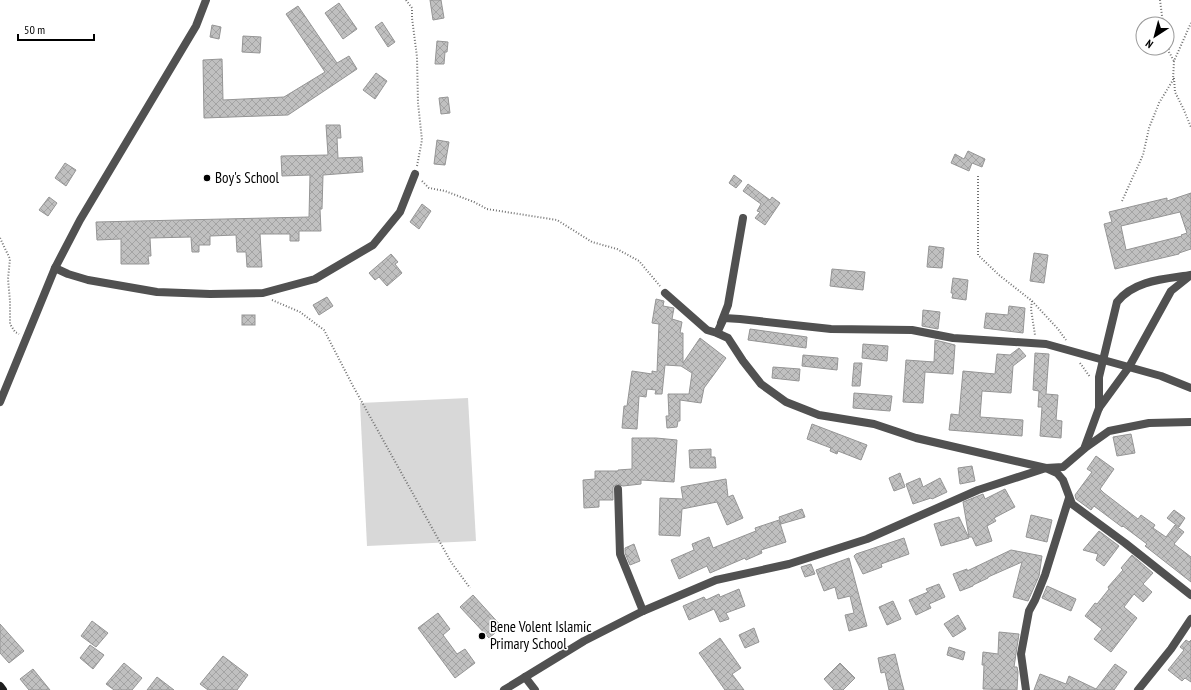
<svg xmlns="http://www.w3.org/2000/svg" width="1191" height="690" viewBox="0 0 1191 690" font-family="'PT Sans Narrow',sans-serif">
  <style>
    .garden { fill: #d8d8d8 }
    .building { fill: url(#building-cross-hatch); stroke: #959595; fill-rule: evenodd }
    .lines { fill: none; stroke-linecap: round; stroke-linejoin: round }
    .path { stroke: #737373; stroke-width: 2; stroke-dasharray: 1 2; stroke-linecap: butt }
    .street { stroke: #515151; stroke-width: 8 }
    .secondary { stroke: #1e1e1e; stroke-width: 8 }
    .poi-dot { fill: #000; stroke: #fff; stroke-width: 1.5 }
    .labels { text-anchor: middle; stroke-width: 3; stroke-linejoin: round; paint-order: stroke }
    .poi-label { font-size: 15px; fill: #000; stroke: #fff; text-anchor: start }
  </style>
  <defs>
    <pattern id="building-cross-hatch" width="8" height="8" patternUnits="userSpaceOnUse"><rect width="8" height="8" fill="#c0c0c0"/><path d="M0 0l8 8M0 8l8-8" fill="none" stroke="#a3a3a3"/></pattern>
  </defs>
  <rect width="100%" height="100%" fill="#fff"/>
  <path class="garden" d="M468,398L476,541L367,546L360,403Z"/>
  <g class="building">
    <path d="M430,0H441L444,18L433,20Z"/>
    <path d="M339,3L357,29L343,39L325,13Z"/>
    <path d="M298,6L337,63L349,56L357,69L288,115L204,118L203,60L222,59L223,100L284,97L325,72L286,14Z"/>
    <path d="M382,22L395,42L388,47L375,27Z"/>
    <path d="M212,25L221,27L219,39L210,37Z"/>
    <path d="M243,36L261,37L260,53L242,52Z"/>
    <path d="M437,41L448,42L447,52H445L444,64H435Z"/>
    <path d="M376,73L387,81L375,99L363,90Z"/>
    <path d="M448,97L450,113L441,114L439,98Z"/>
    <path d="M326,125H340L341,138H337L338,158L362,157L363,172L323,175L322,209H320L321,231H299V241H290V234H260L262,267H247L246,252H237L236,235L210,236V245H199V252H192L191,237L150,238L151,256H148L149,264H121V239L97,240L96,222L309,217L310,175L282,176L281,156L328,155Z"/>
    <path d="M437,140L449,142L445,165L434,164Z"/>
    <path d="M968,151L985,159L982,167L972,163L969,171L951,163L955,154L964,159Z"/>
    <path d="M65,163L76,170L66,186L55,178Z"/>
    <path d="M734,175L742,181L736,188L729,183Z"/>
    <path d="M748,184L770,200L772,197L780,203L765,225L755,218L760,212L757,211L761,204L743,191Z"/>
    <path d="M1191,193V249L1179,253V254L1115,269L1104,224L1112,222L1109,212L1167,198V201ZM1180,212L1187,233L1181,235L1182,236L1126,250L1121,226Z"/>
    <path d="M49,197L57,203L48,216L39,210Z"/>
    <path d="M422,204L431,211L419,229L410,222Z"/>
    <path d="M929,246L944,248L942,268L927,267Z"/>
    <path d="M1034,253L1048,255L1044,283L1030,281Z"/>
    <path d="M391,254L398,262L395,264L402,273L387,286L379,277L375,280L369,273Z"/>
    <path d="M832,269L865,272L863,290L830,286Z"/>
    <path d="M953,278L968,280L966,300L952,298L953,293H951Z"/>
    <path d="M327,297L333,306L319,315L313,305Z"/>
    <path d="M656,299L664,301L663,306L674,308L672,319L682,322L680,333H683V363L700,338L726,358L704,388L701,403L680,400V421H678L677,427L667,428L666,416H669L668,394H689L692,373L681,366L665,365L662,394H655L656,390L647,389L646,397L639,396L637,429L622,428L624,406H627L632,371L652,374V371L657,372L659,324L652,323Z"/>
    <path d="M1009,306L1025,308L1023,333L984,328L986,313L1008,315Z"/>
    <path d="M923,310L940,312L938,329L922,326Z"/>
    <rect x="242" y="315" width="13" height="10"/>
    <path d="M750,329L807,337L806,348L748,340Z"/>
    <path d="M935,340L955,345L953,374L925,372L923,403L903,402L906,360L934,362Z"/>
    <path d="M863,344L888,346L887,361L862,358Z"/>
    <path d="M1019,348L1026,356L1013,366L1011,393L982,391L980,417L1023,420L1022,436L949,430L951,414L959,415L963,371L995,374L997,354L1010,355Z"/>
    <path d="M1035,353L1049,354L1046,394L1058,395L1056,420L1062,421L1061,438L1040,436L1042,407H1038L1039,391L1033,390Z"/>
    <path d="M803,355L838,358L837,370L802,366Z"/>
    <path d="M854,363H862L860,386H852Z"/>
    <path d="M773,367L800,369L799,381L772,378Z"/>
    <path d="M854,393L892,396L890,411L853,408Z"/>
    <path d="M812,424L867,445L861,460L838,451L837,454L830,451L831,448L807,439Z"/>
    <path d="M1131,434L1135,453L1117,456L1113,437Z"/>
    <path d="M632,438H656L677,440L674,482L641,480V484L623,486L617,484L613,487V500H599V507L584,508L583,480L595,479V471H618V470L632,469Z"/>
    <path d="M711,449V457H715L716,468H690L689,450Z"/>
    <path d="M1096,456L1114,469L1100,489L1104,493L1138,519L1141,515L1155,525L1153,528L1166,537L1175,525L1184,532L1174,544L1191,557V582L1145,546L1147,544L1123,526L1122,527L1094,506L1091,510L1076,499L1075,495L1092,472L1087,469Z"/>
    <path d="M972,466L975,481L960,484L958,468Z"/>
    <path d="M900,473L905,487L894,491L889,478Z"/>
    <path d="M920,478L923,487L940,478L947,492L932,499L931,498L913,504L906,484Z"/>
    <path d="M726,479L728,497L733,495L743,518L727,525L717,502L682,509L680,536L659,535L660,498L683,499L681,487Z"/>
    <path d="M1005,489L1015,507L994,518L996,521L987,526L992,541L976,546L972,537H969L963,502L983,494L985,499Z"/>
    <path d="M802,509L805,517L781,524L779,517Z"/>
    <path d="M1174,510L1185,518L1179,527L1167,518Z"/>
    <path d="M1031,515L1052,520L1047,542L1026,537Z"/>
    <path d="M959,517L969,538L941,546L934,524Z"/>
    <path d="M779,520L786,542L761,550L762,553L746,560L745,558L710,573L707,566L679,579L671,560L694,550L692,544L709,537L713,548L756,531L755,528Z"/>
    <path d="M1099,531L1119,546L1104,566L1096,560L1098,554L1083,550Z"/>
    <path d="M904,538L909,554L881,564L882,567L863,574L854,556L856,554Z"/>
    <path d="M634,544L640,561L630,565L625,553V548Z"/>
    <path d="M1011,550L1042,556L1039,576L1028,601L1013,597L1022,562L988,577V578L973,585V586L960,591L953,574L967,569V571Z"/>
    <path d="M1132,555L1153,573L1143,584L1152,592L1143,602L1134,594L1124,607L1137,618L1111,652L1094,639L1102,629L1085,616L1095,603L1097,604L1109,589L1108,587L1123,570L1121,568Z"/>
    <path d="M849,558L867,626L849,631L845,615L854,613L850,596L838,599L835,587L824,591L816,570Z"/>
    <path d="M811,564L815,574L805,577L801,567Z"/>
    <path d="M939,584L945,597L929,604L931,608L916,615L909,600L928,592L926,589Z"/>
    <path d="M1047,586L1076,599L1071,611L1042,598Z"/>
    <path d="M739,589L745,606L726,613L729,619L720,622L714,609L689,620L683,606L704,597L706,600L719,594L720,597Z"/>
    <path d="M473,595L502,627L489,638L460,607Z"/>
    <path d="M893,601L901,619L887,625L879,607Z"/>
    <path d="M438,613L450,629L443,635L457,654L465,649L475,663L455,678L418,628Z"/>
    <path d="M958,615L966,629L953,637L944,624Z"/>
    <path d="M92,621L108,633L96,647L81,636Z"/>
    <path d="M0,624L24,651L9,663L0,653Z"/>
    <path d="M754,628L759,642L745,648L739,635Z"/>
    <path d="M999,632L1019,634L1014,667H1017L1018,672L1017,690L983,689L984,665H982L983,652L998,654Z"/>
    <path d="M720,638L741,668L732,674L744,690H725L699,653Z"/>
    <path d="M1186,640L1189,642L1191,640V682L1185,678L1182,681L1168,670L1184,650L1180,647Z"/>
    <path d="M90,645L104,655L93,669L80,658Z"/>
    <path d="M949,647L965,652L963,660L947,655Z"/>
    <path d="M895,654L901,679L904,690H889L885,672L881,673L878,658Z"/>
    <path d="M223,656L248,675L237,690H208L200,684Z"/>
    <path d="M124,663L142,678L132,690H114L106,684Z"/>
    <path d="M840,663L855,678L843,690H834L824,679Z"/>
    <path d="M1115,664L1127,672L1114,690H1034L1040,674L1066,684L1069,676L1096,689Z"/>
    <path d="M33,669L50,690H29L20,679Z"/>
    <path d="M157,677L174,690H147Z"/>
  </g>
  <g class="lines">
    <g class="path">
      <path d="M406,0L412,8V18L417,57L418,103L422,140L417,166"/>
      <path d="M1160,0L1163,24"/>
      <path d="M1167,37L1169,52L1174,61"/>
      <path d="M1174,78L1175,92L1183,108L1191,127"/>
      <path d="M978,176V255L999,275L1032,301L1058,329L1066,340"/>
      <path d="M422,181L429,188L445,191L474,202L487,209L557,220L592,242L617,249L639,261L660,286"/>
      <path d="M1122,201L1143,155L1149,128L1159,103L1173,80L1174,61L1191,23"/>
      <path d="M0,238L10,259L8,279L10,301V324L15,332L19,334"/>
      <path d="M272,300L300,312L324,330L353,386L451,562L470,588"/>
      <path d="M1032,301L1031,309L1035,335"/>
      <path d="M1080,363L1090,377"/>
    </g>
    <g class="street">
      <path d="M55,268L68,274L88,280L157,292L210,294L263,293L315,279L373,245L400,212L415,174"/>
      <path d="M665,293L707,330L717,333L728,338L743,361L761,384L786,402L819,415L874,424L916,438L1046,468L1057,473L1063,480L1072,504L1125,543L1191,595"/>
      <path d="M721,323L728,305L743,218"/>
      <path d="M717,333L724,318L740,319L831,329L912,330L953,338L1046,344L1161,376L1191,388"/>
      <path d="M0,402L55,268L80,220L196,26L206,0"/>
      <path d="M1099,408V377L1117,302C1134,280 1165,279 1191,275"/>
      <path d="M1085,448L1109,431L1149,423L1191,422"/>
      <path d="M618,489L620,554L643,611"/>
      <path d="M525,677L535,690"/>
      <path d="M504,690L584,641L643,611L716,580L789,564L867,539L978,490L1046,468L1063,467L1084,449L1099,408L1129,367L1171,291L1191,275"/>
      <path d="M1026,690L1021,654L1029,611L1035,600L1045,575L1069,498"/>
      <path d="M1138,690L1171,649L1191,619"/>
    </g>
    <path class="secondary" d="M0,686L3,690"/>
  </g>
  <g class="poi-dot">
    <circle cx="207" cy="178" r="4"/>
    <circle cx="482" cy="636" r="4"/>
  </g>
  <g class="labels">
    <g class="poi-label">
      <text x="215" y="183">Boy's School</text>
      <text x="490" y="632">Bene Volent Islamic<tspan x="490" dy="17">Primary School</tspan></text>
    </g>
  </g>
  <g transform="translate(1155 36) rotate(216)"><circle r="19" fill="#ffffff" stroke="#999999"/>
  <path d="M0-3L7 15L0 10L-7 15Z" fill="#000000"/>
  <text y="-6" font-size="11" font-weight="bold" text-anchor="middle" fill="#000000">N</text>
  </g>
  <path d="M18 34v6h76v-6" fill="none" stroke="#000000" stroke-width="2"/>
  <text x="24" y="34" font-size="12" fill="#000000" stroke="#ffffff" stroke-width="3" paint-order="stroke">50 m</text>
</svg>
